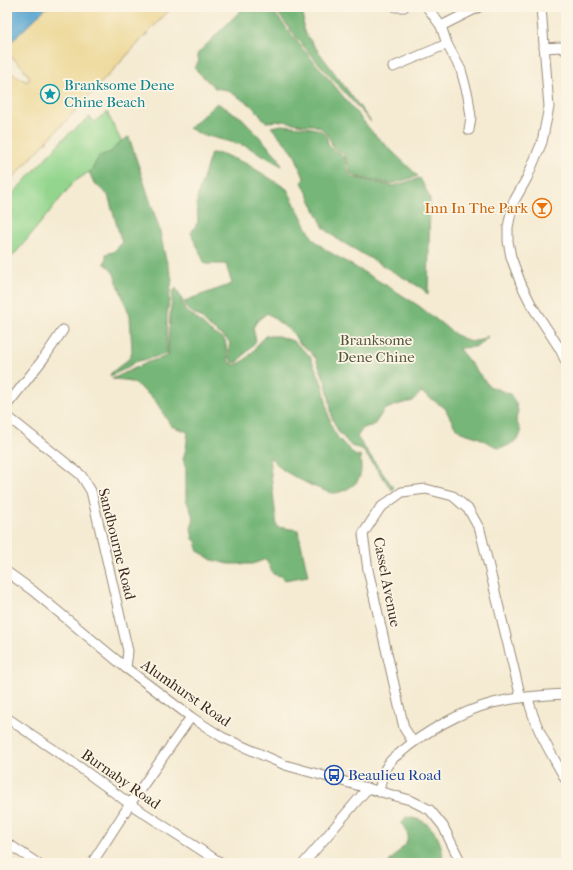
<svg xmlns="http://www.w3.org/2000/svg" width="573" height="870" viewBox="0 0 573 870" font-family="'IM FELL French Canon',serif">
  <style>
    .green { fill: #93d58d; stroke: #678056 }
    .forest { fill: #76b678; stroke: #58704b }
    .sand { fill: #eeda9e; stroke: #94825e }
    .water { fill: #56a5d0; stroke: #486877 }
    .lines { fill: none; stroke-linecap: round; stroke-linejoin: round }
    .street-casing { stroke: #988a78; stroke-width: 11 }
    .street { stroke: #fff; stroke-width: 9 }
    .labels { text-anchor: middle; stroke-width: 3.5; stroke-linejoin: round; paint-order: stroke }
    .culture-label { font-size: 15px; fill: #0d838f; stroke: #fcf5e5; text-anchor: start }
    .food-label { font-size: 15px; fill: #c56008; stroke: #fcf5e5; text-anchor: end }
    .park-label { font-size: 15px; fill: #51553a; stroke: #fcf5e5 }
    .street-label { font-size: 15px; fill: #3b2a1e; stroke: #fcf5e5 }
    .transit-label { font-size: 15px; fill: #164399; stroke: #fcf5e5; text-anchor: start }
  </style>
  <rect width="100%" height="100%" fill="#fcf5e5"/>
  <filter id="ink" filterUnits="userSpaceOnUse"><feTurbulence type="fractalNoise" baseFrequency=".025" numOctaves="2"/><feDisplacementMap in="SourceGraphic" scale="8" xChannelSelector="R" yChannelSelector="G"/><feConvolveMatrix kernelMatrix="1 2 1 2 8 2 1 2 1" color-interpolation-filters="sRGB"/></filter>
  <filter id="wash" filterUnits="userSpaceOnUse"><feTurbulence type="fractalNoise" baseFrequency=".012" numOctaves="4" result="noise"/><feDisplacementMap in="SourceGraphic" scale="16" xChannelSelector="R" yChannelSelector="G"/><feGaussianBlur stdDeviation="0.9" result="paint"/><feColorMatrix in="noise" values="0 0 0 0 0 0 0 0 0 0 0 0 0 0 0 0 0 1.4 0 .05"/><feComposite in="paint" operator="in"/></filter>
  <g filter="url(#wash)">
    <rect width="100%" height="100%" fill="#f5ebd3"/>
    <path class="green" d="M107,112L121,141L111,152L99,157L92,170L74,182L19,249L7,262V200L65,137L90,117L94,122Z"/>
    <g class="forest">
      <path d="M244,7H270L302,48L329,79L373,133L418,176L391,184L358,177L351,174L344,154L333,147L329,137L321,128L313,125H303L284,121L266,122L251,105L227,90L215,88L194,68L199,61L197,54Z"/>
      <path d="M273,7H304L303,29L307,36L371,122L304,47Z"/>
      <path d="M217,103L242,118L278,157L282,166L246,146L200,134L189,128Z"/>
      <path d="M282,125L312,128L320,130L327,137C328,153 338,149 343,156C347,164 345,170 352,177L393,186L420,178L430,198L428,295L423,289L337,239L324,228L302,182L304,178L294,153L271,127Z"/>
      <path d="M129,137L159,228L165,256L172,279L167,316V354L135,362L125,369L110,376L111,373L130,358L132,351L130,316L114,274L109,267L104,263L106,260V254L113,252L122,243L108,195L94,183L89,172L92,170L99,156L111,152L121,141Z"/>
      <path d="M211,153L222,154L247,164L287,189L313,239L326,250L394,290L419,306L456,335L470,342L481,340L488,336C479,349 474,347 459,348V349L489,386L510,394L516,403L518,411L516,420L521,432L519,438L514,442L507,446L499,448L477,437L461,432L455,427L445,408L421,392L413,401L396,405L384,410L374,425L363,428L357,437L384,475L394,488L392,490L362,449L351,446L338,431L332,418L330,402L326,383L316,359L310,351L299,343L293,333L267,313L257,321L253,328L256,341L238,362L232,363C229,356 228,350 230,343L227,339L209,326L200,317L187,309L184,301L232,284L226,264H205L191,233L198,222L197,198Z"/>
      <path d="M176,288L182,300L185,311L194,316L210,331L225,340L229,362L233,365C247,364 256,346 265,336H278L293,341L310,356L323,386L329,417L332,428L338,438L356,456L360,455C361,470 364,479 349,488C345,490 339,493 334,493C324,493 292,476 283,470C278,466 274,460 269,457L277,527L298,530L308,576L284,580L280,576L273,574L266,559L253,564H229L212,560L198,551L196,541L193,539L191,528L194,519L186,499V469L183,459L186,449L188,432L171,426L155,400L136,384L125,380L112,379L148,362L168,356L170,315L173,292Z"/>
      <path d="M406,817C412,818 419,819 424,822C437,830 445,849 442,863H388L406,844L408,835L402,823Z"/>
    </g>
    <path class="sand" d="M33,7H172L7,184V71L27,82L30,78L22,66L7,53V26Z"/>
    <path class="water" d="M7,7H47L7,46Z"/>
  </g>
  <g filter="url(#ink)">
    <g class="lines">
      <g class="street-casing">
        <g id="street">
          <path d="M396,7H404"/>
          <path d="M427,7L441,26L447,44L461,70L468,96L471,117L469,130"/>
          <path d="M541,7L549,107L542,142L527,178L513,203L508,227V241L511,257L521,284L532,306L560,349L566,362"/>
          <path d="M441,26L479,7"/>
          <path d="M544,48L561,47L566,51"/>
          <path d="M393,67L447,44"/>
          <path d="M7,405L44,358L63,330"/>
          <path d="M7,416L81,475L91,491L128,651L126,668"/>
          <path d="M7,572L32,590L126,668L191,717L222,737L285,765L410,800L430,810L443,826L461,863"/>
          <path d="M528,697C534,727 551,753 566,780"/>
          <path d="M7,718L78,766L130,804L221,863"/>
          <path d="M413,742L404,728L368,570L363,534L380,508L402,492L426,489L453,496L469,510L480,530L521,698"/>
          <path d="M379,792C381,782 382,772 389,763C391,759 396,756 400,753C424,732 462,711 493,703C517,697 542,695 566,694"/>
          <path d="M7,843L37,863"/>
          <path d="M92,863L130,804L191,717"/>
          <path d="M304,863L367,789"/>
        </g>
      </g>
      <use href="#street" class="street"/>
    </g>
  </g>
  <defs>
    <g id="sight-ring" transform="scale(1)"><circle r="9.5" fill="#fcf5e5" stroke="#0f9aa8" stroke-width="1.5"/><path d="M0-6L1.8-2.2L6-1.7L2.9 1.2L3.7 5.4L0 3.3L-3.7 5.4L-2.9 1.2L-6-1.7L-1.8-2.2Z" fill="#0f9aa8"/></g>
    <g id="bar-ring" transform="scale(1)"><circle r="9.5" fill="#fcf5e5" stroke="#e8710a" stroke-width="1.5"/><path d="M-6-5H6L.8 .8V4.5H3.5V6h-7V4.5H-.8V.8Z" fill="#e8710a"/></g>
    <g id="bus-ring" transform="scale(1)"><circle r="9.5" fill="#fcf5e5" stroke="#1a4fb4" stroke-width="1.5"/><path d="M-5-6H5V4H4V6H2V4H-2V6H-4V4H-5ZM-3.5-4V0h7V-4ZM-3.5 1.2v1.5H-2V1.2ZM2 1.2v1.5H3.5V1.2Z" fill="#1a4fb4"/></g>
  </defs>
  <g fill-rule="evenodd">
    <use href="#sight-ring" x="50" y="94"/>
    <use href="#bar-ring" x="542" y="208"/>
    <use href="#bus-ring" x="334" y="775"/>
  </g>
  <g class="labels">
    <g class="culture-label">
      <text x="64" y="90">Branksome Dene<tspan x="64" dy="17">Chine Beach</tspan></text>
    </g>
    <g class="food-label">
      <text x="528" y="213">Inn In The Park</text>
    </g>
    <g class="park-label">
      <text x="376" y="345">Branksome<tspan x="376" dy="17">Dene Chine</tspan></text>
    </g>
    <g class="street-label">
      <text transform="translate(117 544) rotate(76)" y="5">Sandbourne Road</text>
      <text transform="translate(387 582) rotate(79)" y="5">Cassel Avenue</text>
      <text transform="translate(186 693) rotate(35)" y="5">Alumhurst Road</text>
      <text transform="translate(121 779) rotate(35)" y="5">Burnaby Road</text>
    </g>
    <g class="transit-label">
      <text x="348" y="780">Beaulieu Road</text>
    </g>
  </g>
  <rect width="573" height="870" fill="none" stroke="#fcf5e5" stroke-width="24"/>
</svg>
